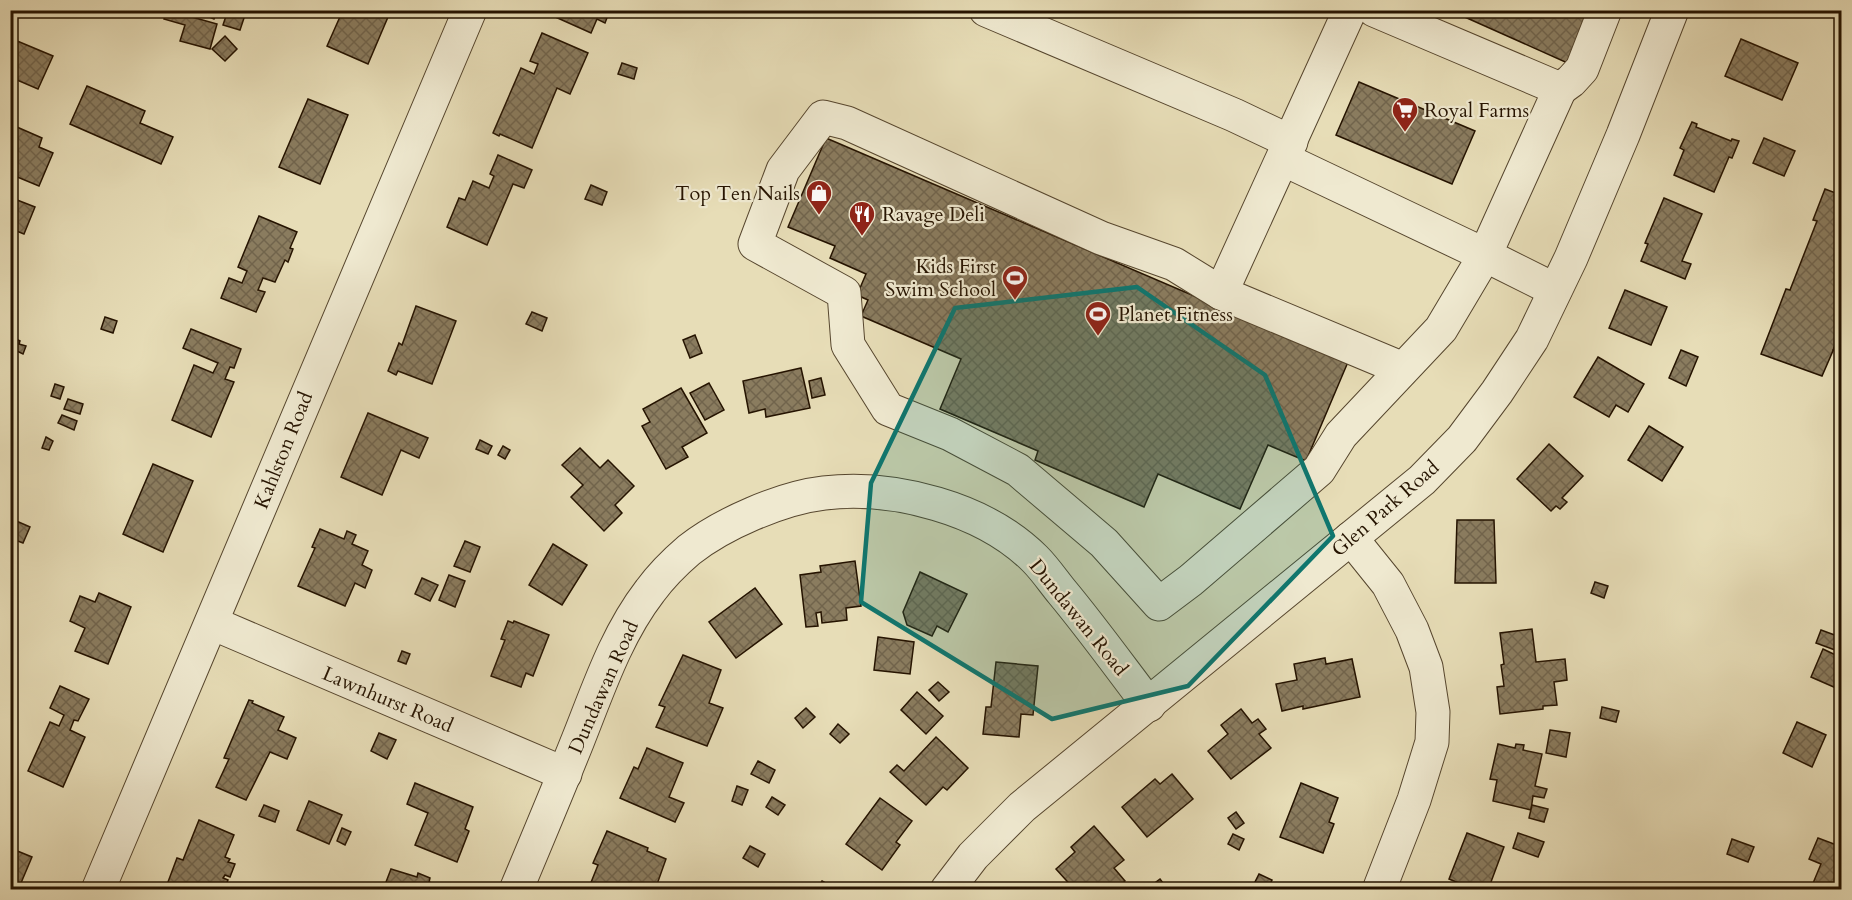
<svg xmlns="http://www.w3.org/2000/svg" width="1852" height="900" viewBox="0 0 1852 900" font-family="Cardo,serif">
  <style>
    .building { fill: url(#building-cross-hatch); stroke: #251300; stroke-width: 1.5 }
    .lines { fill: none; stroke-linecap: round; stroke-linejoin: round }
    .minor-casing { stroke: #56462e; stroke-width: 35 }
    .minor { stroke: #efe9d0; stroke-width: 33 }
    .marked { fill: #0f766e; fill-opacity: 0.2; stroke: #0f766e; stroke-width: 4.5; stroke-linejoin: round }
    .labels { text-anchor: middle; stroke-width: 4.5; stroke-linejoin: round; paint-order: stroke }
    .poi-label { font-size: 20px; fill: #251300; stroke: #efe9d0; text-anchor: start }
    .street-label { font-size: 20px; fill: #251300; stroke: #efe9d0 }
  </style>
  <defs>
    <pattern id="building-cross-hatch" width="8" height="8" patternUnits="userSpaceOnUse" patternTransform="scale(1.5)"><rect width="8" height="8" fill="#8a7c5f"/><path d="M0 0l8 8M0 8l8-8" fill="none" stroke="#71644c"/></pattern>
  </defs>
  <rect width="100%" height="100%" fill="#e7ddb7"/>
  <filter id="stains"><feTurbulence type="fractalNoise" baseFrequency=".00333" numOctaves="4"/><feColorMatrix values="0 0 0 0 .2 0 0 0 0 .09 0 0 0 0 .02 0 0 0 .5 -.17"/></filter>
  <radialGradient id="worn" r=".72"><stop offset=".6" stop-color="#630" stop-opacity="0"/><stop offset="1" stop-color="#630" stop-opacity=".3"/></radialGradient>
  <g class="building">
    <path d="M167,10L217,24L210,49L180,41L185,25L164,19Z"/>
    <path d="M193,10H218L214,19Z"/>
    <path d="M228,10L245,15L240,30L223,25Z"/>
    <path d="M343,10H391L368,64L327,46Z"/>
    <path d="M553,10H610L605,23L597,19L591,33L551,15Z"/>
    <path d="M1109,10H1128L1125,17Z"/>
    <path d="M1449,10H1583L1594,15L1572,65Z"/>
    <path d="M542,33L588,53L570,94L557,88L532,148L500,134L499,136L493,133L521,68L534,74L538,64L530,61Z"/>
    <path d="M225,36L237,49L225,61L212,49Z"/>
    <path d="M10,38L53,56L38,89L10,77Z"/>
    <path d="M1741,39L1798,63L1782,100L1725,76Z"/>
    <path d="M622,63L637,68L634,79L618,74Z"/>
    <path d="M1359,82L1475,131L1452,184L1336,135Z"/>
    <path d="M87,86L145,111L140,123L173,137L161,164L70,124Z"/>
    <path d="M308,99L348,115L320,184L279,167Z"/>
    <path d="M1692,122L1697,124L1696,127L1731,141L1732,139L1739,141L1732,158L1729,157L1714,192L1674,175L1684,150L1680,148Z"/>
    <path d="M10,124L42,138L39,147L53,153L39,186L10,174Z"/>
    <path d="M826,138L1348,362L1306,461L1268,445L1240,509L1158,474L1144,507L1035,460L1038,451L940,409L961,359L861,316L868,300L857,295L866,274L830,258L835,246L788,227Z"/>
    <path d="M1764,138L1795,151L1784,176L1753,163Z"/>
    <path d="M498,155L532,170L524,188L513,184L487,245L447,227L459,198L465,200L473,181L489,188L494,176L490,174Z"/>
    <path d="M591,185L607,192L602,205L585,199Z"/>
    <path d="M1825,189L1838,194L1842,191V330L1822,376L1761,354L1786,289L1790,290L1817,221L1813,220Z"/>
    <path d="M12,198L35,207L24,234L14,230L10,238V203Z"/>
    <path d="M1664,198L1702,214L1682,261L1691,264L1685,279L1641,261L1648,244L1645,243Z"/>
    <path d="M259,216L297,232L290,248L293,249L288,262L285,260L275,282L263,278L258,290L265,292L256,312L221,298L229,278L242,283L247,271L238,267Z"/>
    <path d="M1625,290L1667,307L1651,345L1609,328Z"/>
    <path d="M416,306L456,321L432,384L398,371L396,375L388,371L399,343L402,345Z"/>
    <path d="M532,312L547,318L542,331L526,324Z"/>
    <path d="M105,317L117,321L113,333L101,329Z"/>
    <path d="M191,329L241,349L234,368L230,367L225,379L234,382L211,437L172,420L194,365L213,373L218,363L183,348Z"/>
    <path d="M1840,334H1842V354L1833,350Z"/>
    <path d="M695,335L702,353L690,358L683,340Z"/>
    <path d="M10,336L20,341L19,344L26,346L23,354L17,351L14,357L10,356Z"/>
    <path d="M1681,350L1698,357L1686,386L1669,378Z"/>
    <path d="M1598,357L1644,384L1628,412L1616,405L1609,417L1574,397Z"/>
    <path d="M801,368L810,408L766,417L765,409L749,413L743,381Z"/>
    <path d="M821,378L825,395L812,398L809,381Z"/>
    <path d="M709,383L724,410L705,420L690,393Z"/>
    <path d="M55,384L64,387L60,399L51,396Z"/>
    <path d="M681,388L707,433L682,447L688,457L666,469L642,426L650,422L643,409Z"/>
    <path d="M68,399L83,404L80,414L64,409Z"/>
    <path d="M368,413L428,438L419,458L401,450L382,495L341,477Z"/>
    <path d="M62,415L77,421L74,430L58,423Z"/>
    <path d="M1649,426L1683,447L1662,481L1628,460Z"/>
    <path d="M46,437L53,441L49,450L42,448Z"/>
    <path d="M480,440L492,446L488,454L476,449Z"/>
    <path d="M1549,444L1583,476L1562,498L1567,502L1560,509L1556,506L1551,511L1517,479Z"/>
    <path d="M503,446L510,450L505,459L498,455Z"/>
    <path d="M580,448L600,468L608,460L634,486L615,505L622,513L604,531L571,497L583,485L562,465Z"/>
    <path d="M153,464L193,481L163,552L123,534Z"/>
    <path d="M14,520L30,527L23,543L10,538V528Z"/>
    <path d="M1457,520H1494L1496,583H1455Z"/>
    <path d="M320,529L344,539L347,531L356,535L352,544L368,551L362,565L372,570L365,588L355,583L345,606L298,586L315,548L312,547Z"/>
    <path d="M465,541L480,547L470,572L454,566Z"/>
    <path d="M553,544L587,565L562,605L529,585Z"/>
    <path d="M855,561L861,606L846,608L847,620L822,623L821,612L816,613L818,626L806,627L800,575L821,572L820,566Z"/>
    <path d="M920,572L967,594L948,632L937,626L932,636L907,625L903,612Z"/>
    <path d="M449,575L465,581L455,607L439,600Z"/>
    <path d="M422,578L438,585L430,601L415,594Z"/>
    <path d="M1595,582L1608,586L1604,598L1591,593Z"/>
    <path d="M755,588L782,624L736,658L709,622Z"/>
    <path d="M99,593L131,607L108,664L75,651L85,628L70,621L80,596L95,602Z"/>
    <path d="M508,621L513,623L514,621L549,635L533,676L526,673L521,687L491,676L505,640L501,639Z"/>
    <path d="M1532,629L1536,662L1565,659L1567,680L1554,682L1557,705L1543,706V709L1500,714L1497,687L1504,686L1501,665L1504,664L1500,633Z"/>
    <path d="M1821,630L1840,637L1835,650L1816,643Z"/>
    <path d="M878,637L914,642L910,674L874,670Z"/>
    <path d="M1823,649L1842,658V677L1836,688L1811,677Z"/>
    <path d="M402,651L410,654L406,664L398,661Z"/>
    <path d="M683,655L721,670L709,703L723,708L707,746L656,727L665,707L659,705Z"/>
    <path d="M1325,658L1326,664L1352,659L1360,697L1303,709V706L1282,711L1276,684L1297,680L1294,664Z"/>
    <path d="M996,662L1038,666L1033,715L1021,714L1019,737L983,734L986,707H991Z"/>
    <path d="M938,682L949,692L939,701L929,690Z"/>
    <path d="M60,686L89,699L78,721L74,720L70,730L85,737L63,787L28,771L50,722L59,726L64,715L50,708Z"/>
    <path d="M917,692L943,716L926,734L901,710Z"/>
    <path d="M249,700L253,701L252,703L284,717L278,730L296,738L287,759L270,752L246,800L216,787L229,759L224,758Z"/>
    <path d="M1602,707L1619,711L1616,722L1600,718Z"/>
    <path d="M806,708L815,717L803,728L795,718Z"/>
    <path d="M1241,709L1252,723L1258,719L1266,729L1259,734L1271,748L1231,779L1208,751L1228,734L1221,725Z"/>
    <path d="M1797,722L1826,735L1812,767L1783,753Z"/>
    <path d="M838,724L849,734L840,743L830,734Z"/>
    <path d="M1550,730L1570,733L1566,757L1546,753Z"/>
    <path d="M379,733L396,740L387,759L371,751Z"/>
    <path d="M936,737L968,768L947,790L943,787L926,805L890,772L897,765L904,771Z"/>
    <path d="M1498,744L1515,748L1516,744L1524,745L1523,750L1542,754L1535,786L1547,789L1544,798L1533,796L1531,810L1493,801L1497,780L1490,779Z"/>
    <path d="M647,748L683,763L669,797L684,803L675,822L620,798L634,767L638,769Z"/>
    <path d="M758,761L775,770L769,783L751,774Z"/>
    <path d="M1172,774L1193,799L1147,837L1122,807L1155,779L1160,784Z"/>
    <path d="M415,783L473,807L465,829L469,831L457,862L415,845L428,813L407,804Z"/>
    <path d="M1301,783L1338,798L1329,822L1334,824L1323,853L1280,837Z"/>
    <path d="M737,786L748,790L742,805L732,801Z"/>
    <path d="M772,797L785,805L778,815L766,807Z"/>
    <path d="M880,798L912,821L896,842L900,845L882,870L846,844Z"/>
    <path d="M309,801L342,815L329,844L297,830Z"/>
    <path d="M264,805L279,811L275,822L259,816Z"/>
    <path d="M1532,805L1548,809L1544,822L1529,818Z"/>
    <path d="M1236,812L1244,823L1236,829L1228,818Z"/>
    <path d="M199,820L234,835L225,857L230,859L228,862L235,864L230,877L225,875L223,878L228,880L224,890H165L177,858L183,860Z"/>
    <path d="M1094,826L1124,860L1114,868L1125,881L1115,890L1092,888L1075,890L1056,869L1075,852L1071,847Z"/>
    <path d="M342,828L351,832L345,845L337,841Z"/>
    <path d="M607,831L648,848L647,851L666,859L655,890H600L590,885L598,865L593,863Z"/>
    <path d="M1467,833L1504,847L1488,890H1476L1449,879Z"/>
    <path d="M1518,833L1544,842L1538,857L1513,848Z"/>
    <path d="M1233,834L1244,839L1239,850L1228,844Z"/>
    <path d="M1818,838L1842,847V890L1811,888L1821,864L1809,859Z"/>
    <path d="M1732,839L1754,847L1748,862L1727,854Z"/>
    <path d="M750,846L765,854L758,867L743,858Z"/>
    <path d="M10,848L32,857L18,890H10Z"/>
    <path d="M391,869L417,877L418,873L430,878L429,882L446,888L383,890Z"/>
    <path d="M1259,874L1272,880L1267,890L1254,884Z"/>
    <path d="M1160,879L1168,890H1149L1148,888Z"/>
    <path d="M822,881L838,890H817Z"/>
  </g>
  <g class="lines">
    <g class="minor-casing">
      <g id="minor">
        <path d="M986,10L1234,115L1291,142"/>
        <path d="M1374,10L1560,89L1485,255L1555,290"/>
        <path d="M1560,89L1571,81L1582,69L1605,10"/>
        <path d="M1283,159L1485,255L1441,329L1341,435L1319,470L1191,580L1159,604L1104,543L1018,470L950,434L888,409L848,345L844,293L755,244L783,170L823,117L847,123L1101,238L1174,264L1221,293L1403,369"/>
        <path d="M1221,293L1350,10"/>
        <path d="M1351,538L1388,584L1412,630L1426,667L1433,712L1432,742L1414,800L1379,890"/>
        <path d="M212,623L565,774"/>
        <path d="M98,890L470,10"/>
        <path d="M516,890C537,840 558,790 578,740C598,690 616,635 650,591C661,576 675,562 689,550C722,524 781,498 824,493C894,485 984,508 1035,559C1045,569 1053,581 1062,592C1092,628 1120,667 1149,705"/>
        <path d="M947,890L973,856L1022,807L1422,480L1462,439L1497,392L1532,339L1571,258L1623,135L1672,10"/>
      </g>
    </g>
    <use href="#minor" class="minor"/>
  </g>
  <path class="marked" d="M1137,287L1265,375L1333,536L1188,686L1052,719L861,602L871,483L955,308Z"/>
  <defs>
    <g id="supermarket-pin" transform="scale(1.35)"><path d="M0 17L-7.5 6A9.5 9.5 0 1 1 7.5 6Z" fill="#8f2418" stroke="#efe9d0"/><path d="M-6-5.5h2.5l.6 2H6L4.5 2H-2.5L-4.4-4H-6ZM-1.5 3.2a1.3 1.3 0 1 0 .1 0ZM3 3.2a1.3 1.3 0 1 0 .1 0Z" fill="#fff"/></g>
    <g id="shop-pin" transform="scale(1.35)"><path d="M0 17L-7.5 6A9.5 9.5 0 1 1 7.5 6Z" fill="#8f2418" stroke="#efe9d0"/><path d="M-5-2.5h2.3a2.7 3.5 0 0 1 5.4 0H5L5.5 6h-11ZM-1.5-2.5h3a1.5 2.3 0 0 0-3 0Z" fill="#fff"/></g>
    <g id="restaurant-pin" transform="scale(1.35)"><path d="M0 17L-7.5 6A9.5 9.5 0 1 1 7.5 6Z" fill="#8f2418" stroke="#efe9d0"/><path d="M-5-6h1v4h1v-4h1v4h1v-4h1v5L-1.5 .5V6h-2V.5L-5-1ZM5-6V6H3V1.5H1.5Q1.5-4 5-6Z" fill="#fff"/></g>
    <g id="stadium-pin" transform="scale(1.35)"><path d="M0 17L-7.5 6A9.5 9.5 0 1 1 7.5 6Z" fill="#8f2418" stroke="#efe9d0"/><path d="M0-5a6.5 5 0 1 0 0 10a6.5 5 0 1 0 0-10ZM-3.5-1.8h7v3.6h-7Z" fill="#fff"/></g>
  </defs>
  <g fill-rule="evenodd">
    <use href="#supermarket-pin" x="1405" y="110"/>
    <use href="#shop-pin" x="819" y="193"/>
    <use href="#restaurant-pin" x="862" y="214"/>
    <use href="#stadium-pin" x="1015" y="278"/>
    <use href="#stadium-pin" x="1098" y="314"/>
  </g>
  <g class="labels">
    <g class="poi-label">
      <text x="1424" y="117">Royal Farms</text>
      <text x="800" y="200" text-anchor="end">Top Ten Nails</text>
      <text x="882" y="221">Ravage Deli</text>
      <text x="996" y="273" text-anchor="end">Kids First<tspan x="996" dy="23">Swim School</tspan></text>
      <text x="1118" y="321">Planet Fitness</text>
    </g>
    <g class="street-label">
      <text transform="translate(283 450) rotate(-68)" y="7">Kahlston Road</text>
      <text transform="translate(1385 508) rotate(-41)" y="7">Glen Park Road</text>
      <text transform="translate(1079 617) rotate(51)" y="7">Dundawan Road</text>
      <text transform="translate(603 687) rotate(-66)" y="7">Dundawan Road</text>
      <text transform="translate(388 699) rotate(23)" y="7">Lawnhurst Road</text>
    </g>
  </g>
  <rect width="1852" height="900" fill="none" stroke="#e7ddb7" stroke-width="36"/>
  <rect x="12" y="12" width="1828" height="876" fill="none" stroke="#251300" stroke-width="3"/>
  <rect x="18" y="18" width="1816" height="864" fill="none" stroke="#251300" stroke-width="1.5"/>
  <rect width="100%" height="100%" filter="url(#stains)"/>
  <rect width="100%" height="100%" fill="url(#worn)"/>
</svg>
